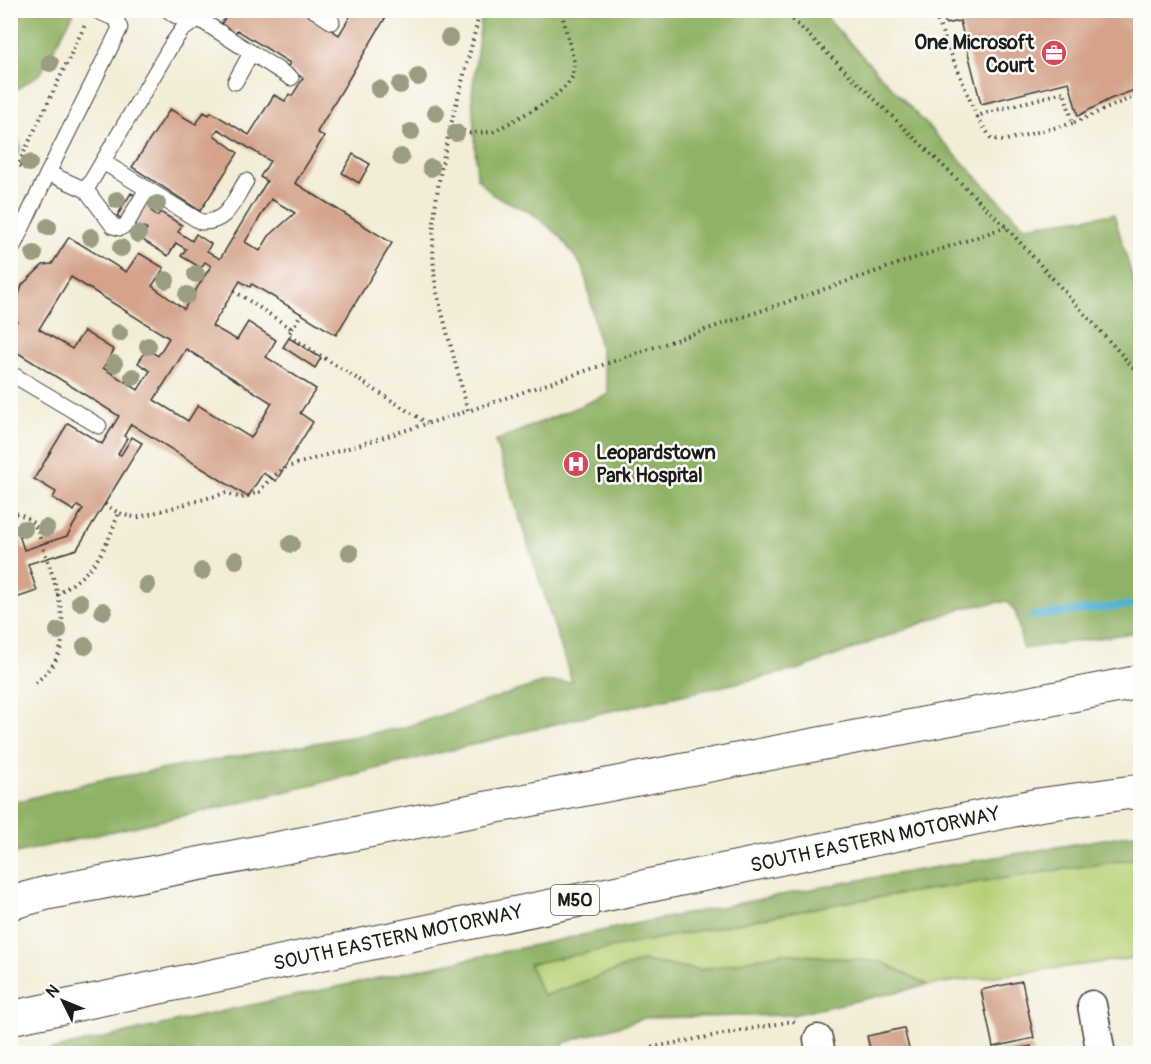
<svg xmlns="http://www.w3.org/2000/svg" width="1151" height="1064" viewBox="0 0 1151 1064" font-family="Pangolin,sans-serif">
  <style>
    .green { fill: #b6d075; stroke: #697648; stroke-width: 1.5 }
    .forest { fill: #90b266; stroke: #566741; stroke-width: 1.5 }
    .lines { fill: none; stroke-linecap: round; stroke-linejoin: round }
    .stream { stroke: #4fb1ce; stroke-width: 8 }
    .building { fill: #d4a38a; fill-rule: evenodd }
    .lane-casing { stroke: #3c3b38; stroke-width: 17 }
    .street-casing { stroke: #3c3b38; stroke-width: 31 }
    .highway-casing { stroke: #3c3b38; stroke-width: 35 }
    .path { stroke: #3c3b38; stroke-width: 4; stroke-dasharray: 1.5 4.5; stroke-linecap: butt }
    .lane { stroke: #fff; stroke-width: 15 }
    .street { stroke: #fff; stroke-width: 28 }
    .highway { stroke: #fff; stroke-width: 33 }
    .tree { fill: #9a9d81 }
    .labels { text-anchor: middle; stroke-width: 5; stroke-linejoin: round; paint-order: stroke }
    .shield { fill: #fdfcf7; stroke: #605f5e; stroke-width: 1.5 }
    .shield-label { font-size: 18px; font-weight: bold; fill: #1c1c1c }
    .poi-label { font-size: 20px; font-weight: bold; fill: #1c1c1c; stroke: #fdfcf7; text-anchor: end }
    .street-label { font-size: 20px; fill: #1c1c1c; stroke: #fdfcf7 }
  </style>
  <rect width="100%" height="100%" fill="#fdfcf7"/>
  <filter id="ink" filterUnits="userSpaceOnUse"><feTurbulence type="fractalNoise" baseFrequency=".0167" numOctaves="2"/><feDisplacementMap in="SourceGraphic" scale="12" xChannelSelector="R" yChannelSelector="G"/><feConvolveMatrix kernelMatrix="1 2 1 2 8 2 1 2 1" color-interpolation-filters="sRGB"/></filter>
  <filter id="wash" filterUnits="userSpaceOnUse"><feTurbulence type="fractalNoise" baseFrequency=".008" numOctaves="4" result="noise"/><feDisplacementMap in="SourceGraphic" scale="24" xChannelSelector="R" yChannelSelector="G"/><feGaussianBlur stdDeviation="1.35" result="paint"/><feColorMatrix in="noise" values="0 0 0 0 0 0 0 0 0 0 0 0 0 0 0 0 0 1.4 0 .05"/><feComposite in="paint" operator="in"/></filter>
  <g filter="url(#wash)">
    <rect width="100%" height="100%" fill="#f3edd7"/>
    <path class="green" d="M1140,858V957L928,985L882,962L783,953L700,970L642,961L543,996L529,964L846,902Z"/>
    <g class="forest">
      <path d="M66,11L74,12L41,73L11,93V11Z"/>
      <path d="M482,11H820L941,140L1024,226L1114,214L1140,304V632L1023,649L1016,613L1007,601L962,608L800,669L583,717L244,802L11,854V803L95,781L402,728L545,682H572L495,441L609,394L584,269L559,235L530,212L493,195L477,178L472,94Z"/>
      <path d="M11,119L21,148L11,168H10Z"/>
      <path d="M1140,833V858L846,902L529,964L543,996L642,961L700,970L783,953L882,962L928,985L792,1015L645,1018L563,1043L564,1053H37L237,1008L634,924L842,883Z"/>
    </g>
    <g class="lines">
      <path class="stream" d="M1033,616L1140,604"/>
    </g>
    <g id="blocks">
      <g class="building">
        <path d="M230,10H300L339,35L354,10H390L317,132L324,137L295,183L392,243L336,335L252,284L250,287L240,281L212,326L237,340L248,322L276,340L266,357L316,389L300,413L313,422L276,481L263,473L248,497L131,424L124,436L127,438L118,454L121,455L132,437L142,443L77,549L28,564L37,591L10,600V534L18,532L24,550L67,536L83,509L77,506L74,511L53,498L56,492L34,479L68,423L102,444L119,416L10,348V332L17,321L13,315L22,285L43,265L52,264L69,237L126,272L139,253L164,268L152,286L184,309L211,266L205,262L201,268L181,256L186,249L176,243L168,256L141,239L147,229L144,227L142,231L117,216L131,193L154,207L151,211L158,216L160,212L182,225L178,232L192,241L196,234L211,244L207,251L220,259L267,181L260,177L270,161L218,129L214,135L238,153L200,211L132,167L170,109L196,124L204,112L209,115L211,112L249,135L274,95L285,101L289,94L292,96L303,78L287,68L290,63L237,30L234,36L219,27ZM271,199L295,213L269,236L260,251L245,242ZM71,277L169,338L158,356L147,349L138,363L150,371L138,390L103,368L114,350L84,331L72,349L39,329ZM186,349L272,403L251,438L198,405L188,421L154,400Z"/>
        <path d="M940,10H1140V88L1110,99L1078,116L1069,82L981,104L960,21L946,24Z"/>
        <path d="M353,154L370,164L359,183L342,173Z"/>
        <path d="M289,338L321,358L315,368L283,347Z"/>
        <path d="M1022,981L1034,1038L993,1047L981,990Z"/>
        <path d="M904,1028L910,1053H871L867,1036Z"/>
        <path d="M1031,1046L1033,1053H997V1052Z"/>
      </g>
    </g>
  </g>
  <g filter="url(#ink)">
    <use href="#blocks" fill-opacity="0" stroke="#3c3b38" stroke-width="1.5"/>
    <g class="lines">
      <g class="lane-casing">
        <g id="lane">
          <path d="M95,10L116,19L120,28L48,173L86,190L172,44L182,30L198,19"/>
          <path d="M168,10C184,24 196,21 212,10"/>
          <path d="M314,10L332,22"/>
          <path d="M199,19L291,78"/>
          <path d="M235,82L251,53"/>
          <path d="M103,162L201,222C228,223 233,201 246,181"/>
          <path d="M86,190L113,226L120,228L126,225L147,189"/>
          <path d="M10,253L48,173"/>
          <path d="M10,373L99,426"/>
        </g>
      </g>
      <g class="street-casing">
        <g id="street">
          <path d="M1092,1005L1101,1054"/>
          <path d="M818,1039L821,1054"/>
        </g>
      </g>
      <g class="highway-casing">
        <g id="highway">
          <path d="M10,903L47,893L1140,682"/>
          <path d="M10,1018L1038,805L1140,791"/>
        </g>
      </g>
      <g class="path">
        <path d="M480,10C462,94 427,183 434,269C435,291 442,311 447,332C454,358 461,384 468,411L1006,227"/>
        <path d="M778,10L788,15L1006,227L1140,375"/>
        <path d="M933,10L977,117L985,113L1064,92L1073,123L1140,94"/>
        <path d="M977,117L991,138L1003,141L1073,123"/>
        <path d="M452,127L470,133L493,132L549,101L566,86L573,76L574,62L561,10"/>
        <path d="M27,168L18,165L85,25"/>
        <path d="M234,291L292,329L288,335L427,423"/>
        <path d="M292,329L301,314"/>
        <path d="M105,504C116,512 124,517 139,517L226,493L241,498L259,492L269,480L284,468L468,411"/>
        <path d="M10,512C23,514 30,518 37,529C48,565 77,628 54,663C49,671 42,677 35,683"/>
        <path d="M57,595C94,570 104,556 118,514"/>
        <path d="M635,1054L648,1048L793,1021L797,1024"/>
      </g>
      <use href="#lane" class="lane"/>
      <use href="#street" class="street"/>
      <use href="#highway" class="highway"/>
    </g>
    <g class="tree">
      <circle cx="449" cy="38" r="9"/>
      <circle cx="50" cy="63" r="9"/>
      <circle cx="418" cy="77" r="9"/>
      <circle cx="400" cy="85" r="9"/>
      <circle cx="379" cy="89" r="9"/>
      <circle cx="436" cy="113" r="9"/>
      <circle cx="411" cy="132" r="9"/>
      <circle cx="456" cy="133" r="9"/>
      <circle cx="401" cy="157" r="9"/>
      <circle cx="29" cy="163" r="9"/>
      <circle cx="431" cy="168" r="9"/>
      <circle cx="117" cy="200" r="9"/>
      <circle cx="157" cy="204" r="9"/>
      <circle cx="48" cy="227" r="9"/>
      <circle cx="138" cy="234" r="9"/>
      <circle cx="91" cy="237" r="9"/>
      <circle cx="121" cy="248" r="9"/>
      <circle cx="34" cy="254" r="9"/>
      <circle cx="196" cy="274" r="9"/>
      <circle cx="166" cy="280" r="9"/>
      <circle cx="187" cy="295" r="9"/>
      <circle cx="119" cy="333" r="9"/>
      <circle cx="148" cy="346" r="9"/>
      <circle cx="114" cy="364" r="9"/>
      <circle cx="133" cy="377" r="9"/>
      <circle cx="46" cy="528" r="9"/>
      <circle cx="24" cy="529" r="9"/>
      <circle cx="291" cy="544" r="9"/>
      <circle cx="350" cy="553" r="9"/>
      <circle cx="236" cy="560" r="9"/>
      <circle cx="202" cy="571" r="9"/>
      <circle cx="147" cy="585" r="9"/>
      <circle cx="80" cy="602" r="9"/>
      <circle cx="103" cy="611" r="9"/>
      <circle cx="58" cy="631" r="9"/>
      <circle cx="85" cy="646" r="9"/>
    </g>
  </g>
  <defs>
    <g id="office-disc" transform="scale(1.35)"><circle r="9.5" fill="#d1495b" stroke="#fdfcf7"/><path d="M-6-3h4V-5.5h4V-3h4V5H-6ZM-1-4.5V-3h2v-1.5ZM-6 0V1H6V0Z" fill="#fff"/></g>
    <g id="hospital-disc" transform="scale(1.35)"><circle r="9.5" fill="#d1495b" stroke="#fdfcf7"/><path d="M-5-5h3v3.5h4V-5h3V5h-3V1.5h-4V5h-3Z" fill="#fff"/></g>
  </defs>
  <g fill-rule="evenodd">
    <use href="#office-disc" x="1054" y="53"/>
    <use href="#hospital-disc" x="576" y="464"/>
  </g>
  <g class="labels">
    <rect class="shield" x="551" y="885" width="48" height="30" rx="4.5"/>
    <g class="shield-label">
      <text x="575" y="906">M50</text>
    </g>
    <g class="poi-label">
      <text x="1034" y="49">One Microsoft<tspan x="1034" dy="23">Court</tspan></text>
      <text x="596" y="459" text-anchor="start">Leopardstown<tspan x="596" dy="23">Park Hospital</tspan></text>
    </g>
    <g class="street-label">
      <text transform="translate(875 839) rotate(-12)" y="7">SOUTH EASTERN MOTORWAY</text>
      <text transform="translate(398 937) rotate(-12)" y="7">SOUTH EASTERN MOTORWAY</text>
    </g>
  </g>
  <rect width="1151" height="1064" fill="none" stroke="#fdfcf7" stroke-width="36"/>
  <g transform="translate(63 1001) rotate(313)" stroke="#fdfcf7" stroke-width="4.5" paint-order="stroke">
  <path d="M0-4.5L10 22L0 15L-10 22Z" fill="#1c1c1c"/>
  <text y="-9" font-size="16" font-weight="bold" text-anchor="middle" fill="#1c1c1c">N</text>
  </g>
</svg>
